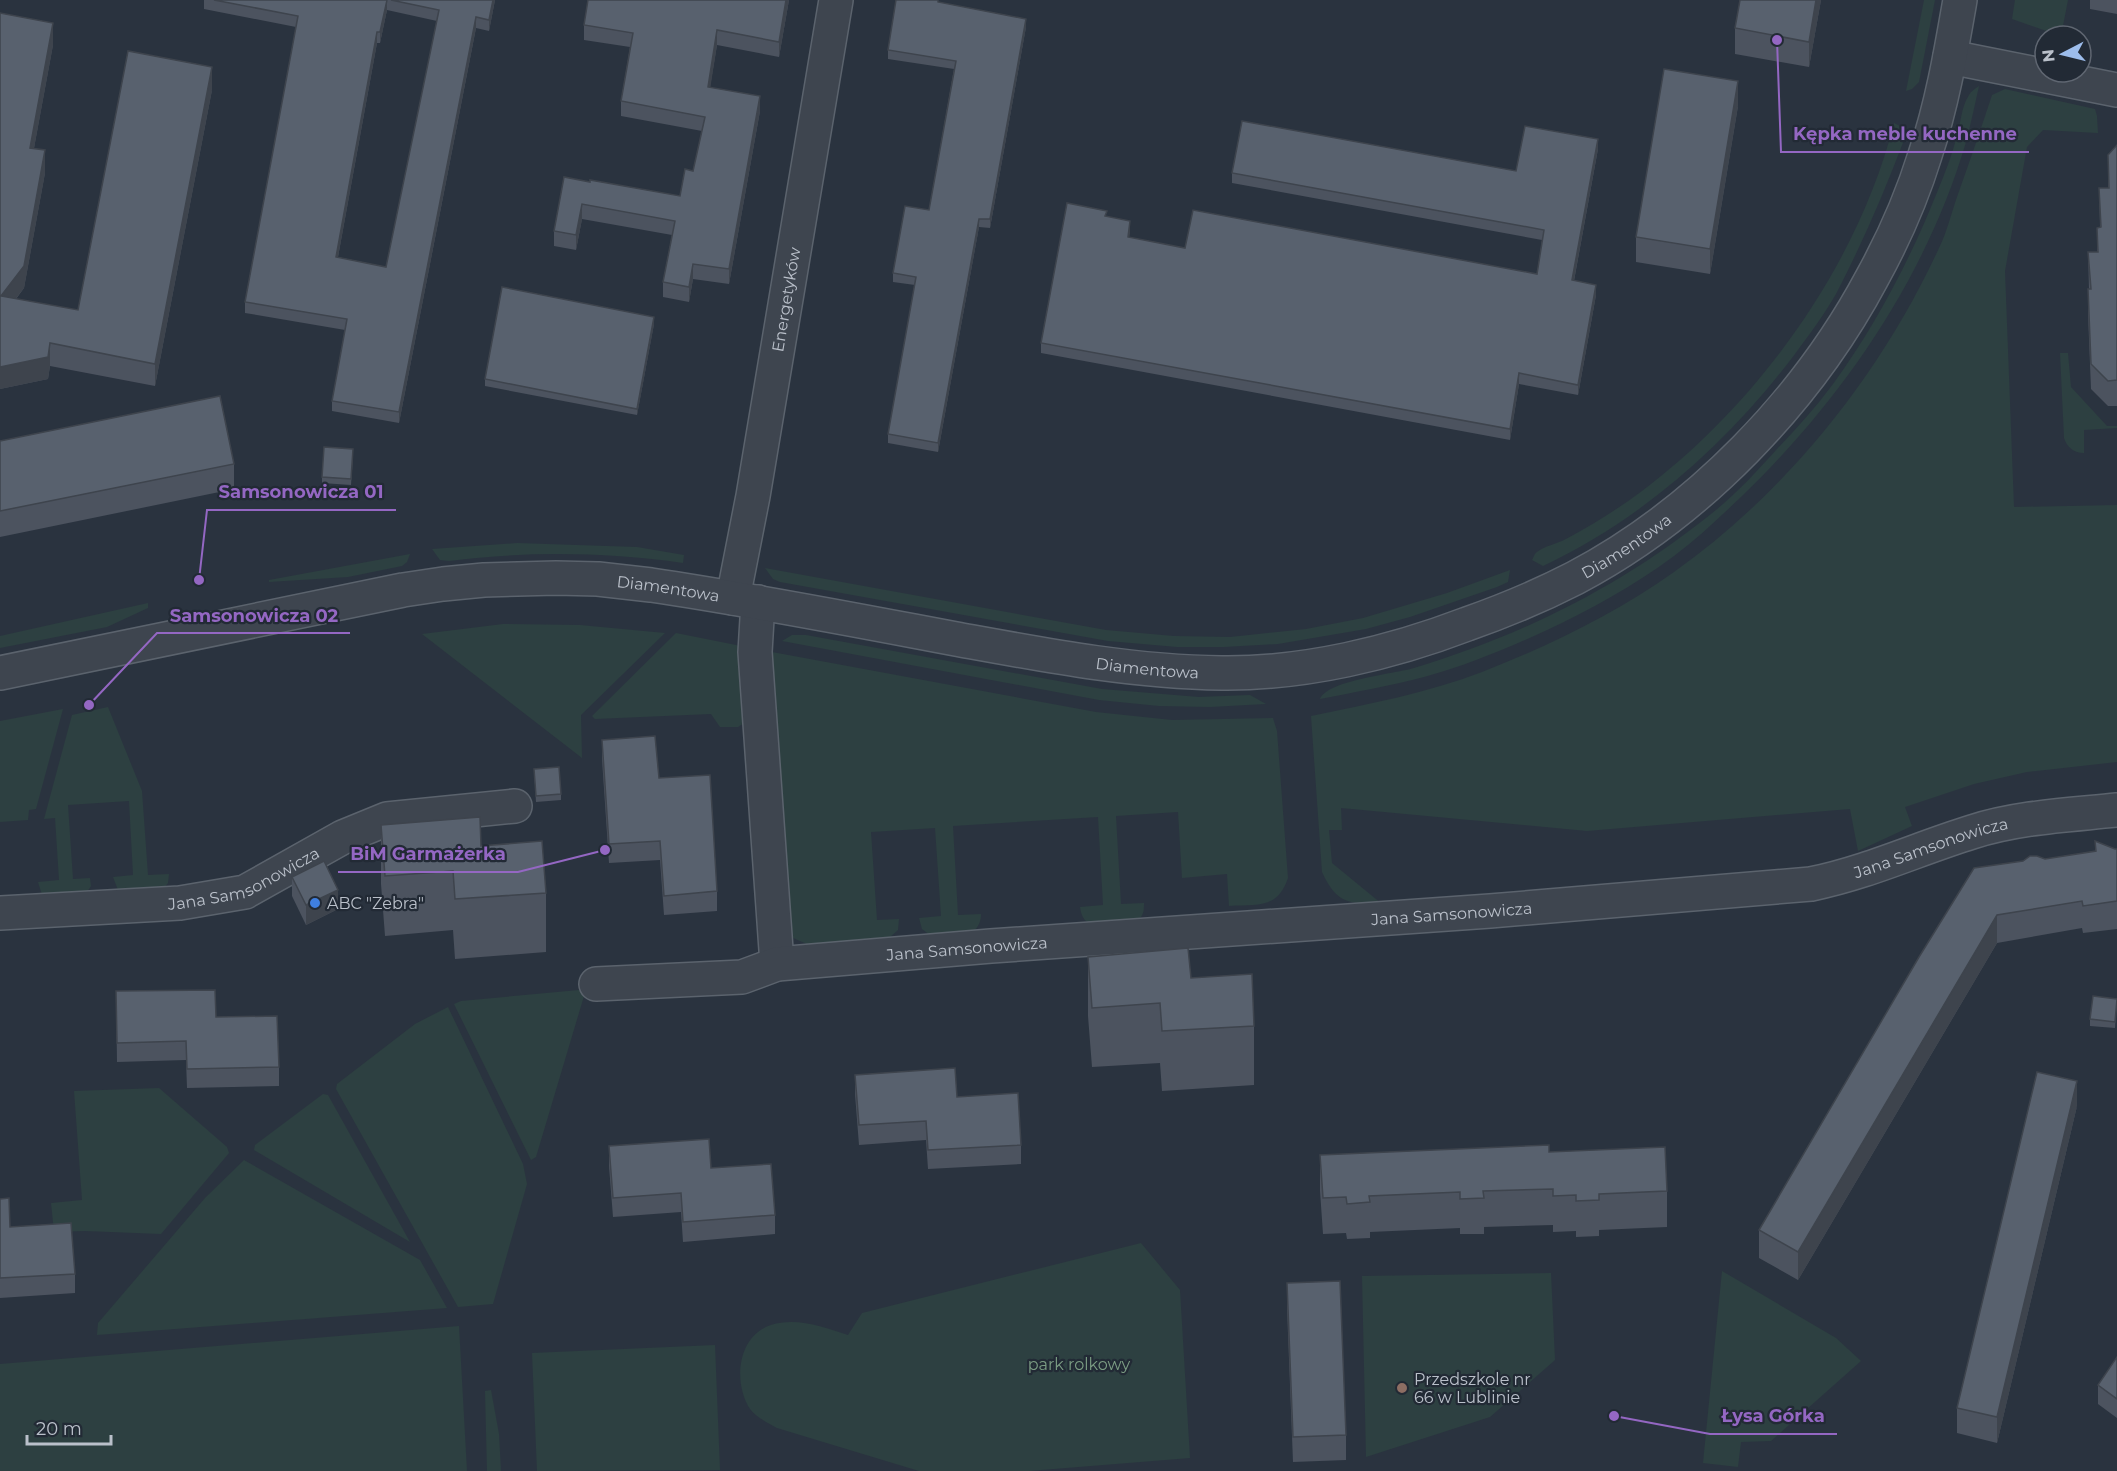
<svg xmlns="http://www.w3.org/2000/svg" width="2117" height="1471" viewBox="0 0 2117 1471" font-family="Montserrat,sans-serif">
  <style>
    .green { fill: #2d4041 }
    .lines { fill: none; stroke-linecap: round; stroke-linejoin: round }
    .minor-casing { stroke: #5b636d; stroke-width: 36 }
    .minor { stroke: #3e454f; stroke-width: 33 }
    .wall { fill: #4c535f; fill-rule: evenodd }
    .shaded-wall { fill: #3e444d }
    .building { fill: #58616e; stroke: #3e444d; stroke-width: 1.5 }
    .shop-dot { fill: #3f7fe0; stroke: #222a35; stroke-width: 2 }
    .education-dot { fill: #8d6e63; stroke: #222a35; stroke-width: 2 }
    .labels { text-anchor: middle; stroke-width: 4.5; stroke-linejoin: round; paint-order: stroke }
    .street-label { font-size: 16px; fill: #bac0ca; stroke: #222a35 }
    .poi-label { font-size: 16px; fill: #bac0ca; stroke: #222a35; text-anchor: start }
    .park-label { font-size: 16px; fill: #7b9c83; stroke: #222a35 }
    .leader { fill: none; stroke: #9467c3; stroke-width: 2 }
    .callout-dot { fill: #9467c3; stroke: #222a35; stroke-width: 2 }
    .callout-label { font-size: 18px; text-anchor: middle; font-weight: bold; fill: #9467c3; stroke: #222a35; stroke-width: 4.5; stroke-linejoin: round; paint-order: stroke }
  </style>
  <rect width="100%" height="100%" fill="#2a333f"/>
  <g class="green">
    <path d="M1924,0H1935L1919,82L1912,89L1906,91Z"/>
    <path d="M2015,0H2068L2061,36L2012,19Z"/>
    <path d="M1979,86C1975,104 1971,123 1966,142C1927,276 1842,400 1742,496C1720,517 1698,538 1674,556C1635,585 1590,610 1545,631C1506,649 1465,666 1424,677C1390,686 1355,692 1320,699C1328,680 1394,674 1414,668C1526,634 1625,584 1716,510C1738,492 1758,470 1777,449C1797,428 1816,407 1833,384C1876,325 1911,258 1938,190C1945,173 1952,155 1957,136C1961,123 1961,107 1969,95C1971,91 1975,89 1979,86Z"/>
    <path d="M2005,89L2095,109L2097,116L2098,133L2043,130L2027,147L2005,271L2014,507L2117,505V762L2027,772L1974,784L1905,807L1912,826L1858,851L1850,809L1587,831L1341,808L1342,830H1329L1332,863L1382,904C1349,903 1337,905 1322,872L1311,716C1369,704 1427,693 1482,672C1549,646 1616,613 1674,572C1788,491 1881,374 1939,248C1947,232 1951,214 1957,197C1969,163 1981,129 1992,95Z"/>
    <path d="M1894,123L1900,126L1904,140C1884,193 1862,244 1836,294C1824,315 1809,335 1795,354C1729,442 1643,519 1543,566L1532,560C1534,557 1534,554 1537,552C1544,546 1557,544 1566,539C1592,525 1618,509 1642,491C1759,403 1858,265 1894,123Z"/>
    <path d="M2060,353H2068L2071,387L2107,426H2117V428L2084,430V453C2074,453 2067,447 2064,438Z"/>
    <path d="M517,543L637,547L684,555L683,563C605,552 527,551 449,561L440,560L432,549Z"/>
    <path d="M410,554L407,562L402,566L348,577L269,582V580Z"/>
    <path d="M765,568L1106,630L1174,636L1230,637L1306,629L1363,618L1447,593L1510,570L1508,582L1497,587L1410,617L1366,629L1278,644L1224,647H1177L1108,641L780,582L773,579Z"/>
    <path d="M148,603V608L107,627L0,648V636Z"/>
    <path d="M503,624L580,625L665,633L581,715L582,758L422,634Z"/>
    <path d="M676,633L741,646L744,723L738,727H720L711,714L595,719L592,716Z"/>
    <path d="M792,635H806L1102,689L1199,697L1250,695L1266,704L1210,707L1159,706L1099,700L782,641Z"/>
    <path d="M772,652L1096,712L1172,720L1273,718L1277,731L1288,878C1277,910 1257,904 1229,906L1227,874L1182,878L1178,812L1116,816L1121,904L1144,903C1144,908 1144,913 1141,917C1135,923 1097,927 1089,923C1083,920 1081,914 1080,907L1103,905L1098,817L953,826L958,915L981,914C981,921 979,926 973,932L930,935L922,929L919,918L941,916L935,828L871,832L877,920L899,919L898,930L889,938L809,945L791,937L768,658Z"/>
    <path d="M108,707L142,791L148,875L169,874L168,883L163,889L118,890L113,877L133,875L129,801L68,805L73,879L90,878L91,886L85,895H42L38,882L59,880L55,818L44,819L72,715Z"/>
    <path d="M63,709L36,809L29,810L28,820L0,822V721Z"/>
    <path d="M579,990L584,996L536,1157L531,1160L454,1004L461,1001Z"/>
    <path d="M448,1007L523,1164L527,1184L493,1304L458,1307L336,1089L337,1084L415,1024Z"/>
    <path d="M159,1088L227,1147L229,1153L161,1234L85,1231L54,1232L51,1203L82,1200L74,1091Z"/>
    <path d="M323,1094L328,1095L410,1242L254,1150L255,1145Z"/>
    <path d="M244,1160L420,1260L447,1308L97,1335L98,1323L205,1198Z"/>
    <path d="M1141,1243L1180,1290L1190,1458L1029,1471H919L777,1428C767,1422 757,1418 750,1409C733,1383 737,1336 771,1325C797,1317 823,1327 848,1335L862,1313Z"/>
    <path d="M1722,1271L1836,1338L1861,1361L1771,1441L1741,1442L1738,1467L1703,1463Z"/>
    <path d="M1551,1273L1555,1360L1490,1417L1366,1457L1362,1276Z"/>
    <path d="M459,1326L467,1471H0V1364Z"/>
    <path d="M715,1345L720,1470L537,1471L532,1353Z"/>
    <path d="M491,1390L499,1434L501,1471H487L485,1391Z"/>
  </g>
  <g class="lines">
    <g class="minor-casing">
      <g id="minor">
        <path d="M1950,57L2117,90"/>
        <path id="s1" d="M733,598L753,496L836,0"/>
        <path d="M758,602L755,652L777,964"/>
        <path id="s2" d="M0,673L403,590L443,584L484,580L556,578L598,579L651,585C753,600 855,620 956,639C1044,655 1132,672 1222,673C1304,674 1391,653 1467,624C1504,611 1540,596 1575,578C1698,513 1807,400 1872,278C1893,240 1912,197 1925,155C1942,105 1951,52 1960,0"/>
        <path id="s3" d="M0,913L180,903L245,892L343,837L387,819L515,806"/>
        <path id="s4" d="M596,984L742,977L777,964L991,946L1490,911L1811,884C1869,872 1917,849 1972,832C2018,817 2069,815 2117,810"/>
      </g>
    </g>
    <use href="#minor" class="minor"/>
  </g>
  <g class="wall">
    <path d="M204,0H495L489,31L476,28L399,423L332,411V401L345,330L245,313V302L296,27L204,9ZM387,10L437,21L386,267L338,257L377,43H380Z"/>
    <path d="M789,0L779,57L717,45L710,87L760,111L729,284L693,279L689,302L663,297V282L672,235L582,219L576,250L554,246V231L590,182L680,196L693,171L702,131L621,116V101L630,47L584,40V25Z"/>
    <path d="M1740,0H1821L1809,67L1735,54V28Z"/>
    <path d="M2090,0H2117V14L2090,9Z"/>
    <path d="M939,2L1026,27L990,228L979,227L938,452L888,443V434L915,285L893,282V273L929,210L954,69L888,59V50Z"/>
    <path d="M0,13L53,45L34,148L45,173L24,288L16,299L78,310L212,90L155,386L50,366L48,379L0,389Z"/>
    <path d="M1738,106L1710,274L1636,262V237Z"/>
    <path d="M2117,145V406H2108L2091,389L2088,314V289H2089L2088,252H2097V228L2100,227L2099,188H2108V155Z"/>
    <path d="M1598,149L1574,281L1596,295L1578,395L1519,384L1510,440L1041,353V343L1107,216L1130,231L1129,237L1185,248L1537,274L1542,240L1232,183V173L1516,171Z"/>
    <path d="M654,324L637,415L485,386V379Z"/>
    <path d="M0,441L234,464V489L0,537Z"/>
    <path d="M353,456L351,485L322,483V477Z"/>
    <path d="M602,740L659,778L717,891V911L664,915L660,860L609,863L602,759Z"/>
    <path d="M534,769L561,794V800L536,802Z"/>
    <path d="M381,825L481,846L546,893V952L455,959L453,930L385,936L381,884Z"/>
    <path d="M2095,841L2115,849H2117V929L2083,933L2082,928L1997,943L1798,1280L1759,1258V1230L1919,957L2045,859L2095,851Z"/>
    <path d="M292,877L338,909L306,925L292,896Z"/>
    <path d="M1088,957L1191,978L1254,1026V1085L1162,1091L1160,1063L1092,1067L1088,1016Z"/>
    <path d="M116,991L216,1017L279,1067V1086L187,1088L186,1060L117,1062Z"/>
    <path d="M2117,999L2115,1028L2090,1026V1019Z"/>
    <path d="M855,1075L957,1097L1021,1145V1164L928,1169L926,1140L859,1145L855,1094Z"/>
    <path d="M2077,1106L1997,1443L1957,1433V1408Z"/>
    <path d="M609,1146L711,1168L775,1215V1234L683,1242L681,1212L613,1217L609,1166Z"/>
    <path d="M1549,1152L1667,1191V1227L1599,1230V1236L1576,1237V1231L1553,1232V1225L1484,1227V1234H1460V1228L1370,1232V1238L1347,1239L1346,1233L1323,1234L1320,1191V1155Z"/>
    <path d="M0,1199L10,1227L75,1274V1293L0,1298Z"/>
    <path d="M1287,1283L1346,1435V1460L1293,1462L1287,1308Z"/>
    <path d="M2117,1357V1418L2098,1404V1385Z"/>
  </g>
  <g class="shaded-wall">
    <path d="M387,0V10L380,43V32Z"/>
    <path d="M493,0H495L489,31V20Z"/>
    <path d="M786,0H789L779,57V42Z"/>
    <path d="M1816,0H1821L1809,67V42Z"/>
    <path d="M476,17V28L399,423V412Z"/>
    <path d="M1026,19V27L990,228V219Z"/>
    <path d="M53,23V45L30,170V148Z"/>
    <path d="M717,30V45L708,102V87Z"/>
    <path d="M377,32V43L336,268V257Z"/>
    <path d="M212,67V90L155,386V364Z"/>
    <path d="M1738,81V106L1710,274V249Z"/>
    <path d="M760,96V111L729,284V269Z"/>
    <path d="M1598,139V149L1572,291V280Z"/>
    <path d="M45,150V173L24,288L1,318V296Z"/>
    <path d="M582,204V219L576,250V235Z"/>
    <path d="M979,219V227L938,452V443Z"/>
    <path d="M1130,221V231L1128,247V237Z"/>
    <path d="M693,264V279L689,302V287Z"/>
    <path d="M1596,285V295L1578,395V385Z"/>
    <path d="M654,317V324L637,415V409Z"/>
    <path d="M50,343V366L48,379L0,389V367Z"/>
    <path d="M1519,373V384L1510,440V429Z"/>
    <path d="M338,890V909L306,925V905Z"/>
    <path d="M1997,915V943L1798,1280V1252Z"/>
    <path d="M2077,1081V1106L1997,1443V1417Z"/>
  </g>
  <g class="building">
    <path d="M214,0H387L380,32H377L336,257L386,267L439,10L391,0H493L489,20L476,17L399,412L332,401L347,319L245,302L298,16Z"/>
    <path d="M588,0H786L779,42L717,30L708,87L760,96L729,269L693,264L689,287L663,282L675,221L582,204L576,235L554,231L564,177L590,182V180L680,196L685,169L693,171L705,117L621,101L633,33L584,25Z"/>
    <path d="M896,0H938V2L1026,19L990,219H979L938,443L888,434L916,277L893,273L905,206L929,210L956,61L888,50Z"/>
    <path d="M1740,0H1816L1809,42L1735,28Z"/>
    <path d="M0,13L53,23L30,148L45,150L24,266L1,296L78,310L128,51L212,67L155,364L50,343L48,357L0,367Z"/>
    <path d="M1664,69L1738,81L1710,249L1636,237Z"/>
    <path d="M1242,121L1516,171L1525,126L1598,139L1572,280L1596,285L1578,385L1519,373L1510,429L1041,343L1067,203L1107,211L1105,216L1130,221L1128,237L1185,248L1193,210L1537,274L1544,230L1232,173Z"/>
    <path d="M2117,145V380L2108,381L2091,364L2088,289H2091L2088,252H2098L2097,228L2101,227L2099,188H2109L2108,155Z"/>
    <path d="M502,287L654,317L637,409L485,379Z"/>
    <path d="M220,396L234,464L0,511V441Z"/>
    <path d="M324,447L353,449L351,479L322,477Z"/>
    <path d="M655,736L659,778L710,775L717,891L664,896L660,841L609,844L602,740Z"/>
    <path d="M559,767L561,794L536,796L534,769Z"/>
    <path d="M480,817L481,846L542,841L546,893L455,899L453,871L385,876L381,825Z"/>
    <path d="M2095,841L2115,849H2117V901L2083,906L2082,901L1997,915L1798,1252L1759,1230L1919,957L1974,868L2023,861L2030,856H2037L2045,859L2096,851Z"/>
    <path d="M324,861L338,890L306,905L292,877Z"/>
    <path d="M1188,948L1191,978L1252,974L1254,1026L1162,1031L1160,1003L1092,1008L1088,957Z"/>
    <path d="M215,990L216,1017L277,1016L279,1067L187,1069L186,1041L117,1043L116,991Z"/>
    <path d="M2093,996L2117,999L2115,1022L2090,1019Z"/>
    <path d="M955,1068L957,1097L1018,1093L1021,1145L928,1150L926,1121L859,1125L855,1075Z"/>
    <path d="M2037,1072L2077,1081L1997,1417L1957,1408Z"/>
    <path d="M709,1139L711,1168L771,1164L775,1215L683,1222L681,1193L613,1198L609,1146Z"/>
    <path d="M1549,1145V1152L1665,1147L1667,1191L1599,1194V1200L1576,1201V1195L1553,1196V1189L1483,1191L1484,1198L1460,1199V1192L1369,1196L1370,1202L1347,1204L1346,1197L1323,1198L1320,1155Z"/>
    <path d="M9,1198L10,1227L71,1223L75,1274L0,1278V1199Z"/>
    <path d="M1340,1281L1346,1435L1293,1437L1287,1283Z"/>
    <path d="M2117,1357V1399L2098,1385Z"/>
  </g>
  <circle class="shop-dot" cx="315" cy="903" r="6"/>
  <circle class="education-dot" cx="1402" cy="1388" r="6"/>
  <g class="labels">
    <g class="street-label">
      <text dy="6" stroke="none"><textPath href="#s1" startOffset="303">Energetyków</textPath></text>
      <text dy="6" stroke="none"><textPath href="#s2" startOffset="1668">Diamentowa</textPath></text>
      <text dy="6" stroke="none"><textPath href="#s2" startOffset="678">Diamentowa</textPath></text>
      <text dy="6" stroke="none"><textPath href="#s2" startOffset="1164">Diamentowa</textPath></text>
      <text dy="6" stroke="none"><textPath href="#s4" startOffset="1346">Jana Samsonowicza</textPath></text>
      <text dy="6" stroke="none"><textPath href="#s3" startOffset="249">Jana Samsonowicza</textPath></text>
      <text dy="6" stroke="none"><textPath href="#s4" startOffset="860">Jana Samsonowicza</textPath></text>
      <text dy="6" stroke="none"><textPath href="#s4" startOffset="374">Jana Samsonowicza</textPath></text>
    </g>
    <g class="poi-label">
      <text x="327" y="909">ABC "Zebra"</text>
      <text x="1414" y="1385">Przedszkole nr<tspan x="1414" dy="18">66 w Lublinie</tspan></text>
    </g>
    <g class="park-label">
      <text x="1079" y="1370">park rolkowy</text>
    </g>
  </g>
  <path class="leader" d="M1777 40L1781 152H2029M199 580L207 510H396M89 705L157 633H350M605 850L518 872H338M1614 1416L1710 1434H1837"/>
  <g class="callout-dot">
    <circle cx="1777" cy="40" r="6"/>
    <circle cx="199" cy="580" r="6"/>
    <circle cx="89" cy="705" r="6"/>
    <circle cx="605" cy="850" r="6"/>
    <circle cx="1614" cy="1416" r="6"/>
  </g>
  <g class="callout-label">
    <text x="1905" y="140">Kępka meble kuchenne</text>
    <text x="301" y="498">Samsonowicza 01</text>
    <text x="254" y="622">Samsonowicza 02</text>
    <text x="428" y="860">BiM Garmażerka</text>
    <text x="1773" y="1422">Łysa Górka</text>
  </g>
  <g transform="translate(2063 54) rotate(263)"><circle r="28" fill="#222a35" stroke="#5f6671" stroke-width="1.5"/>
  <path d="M0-4.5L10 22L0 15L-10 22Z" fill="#9dbdec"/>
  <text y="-9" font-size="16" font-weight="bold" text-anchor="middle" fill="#bac0ca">N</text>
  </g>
  <path d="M27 1435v9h84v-9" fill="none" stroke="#bac0ca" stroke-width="3"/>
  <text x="36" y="1435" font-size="18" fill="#bac0ca" stroke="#222a35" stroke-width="4.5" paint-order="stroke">20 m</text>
</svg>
